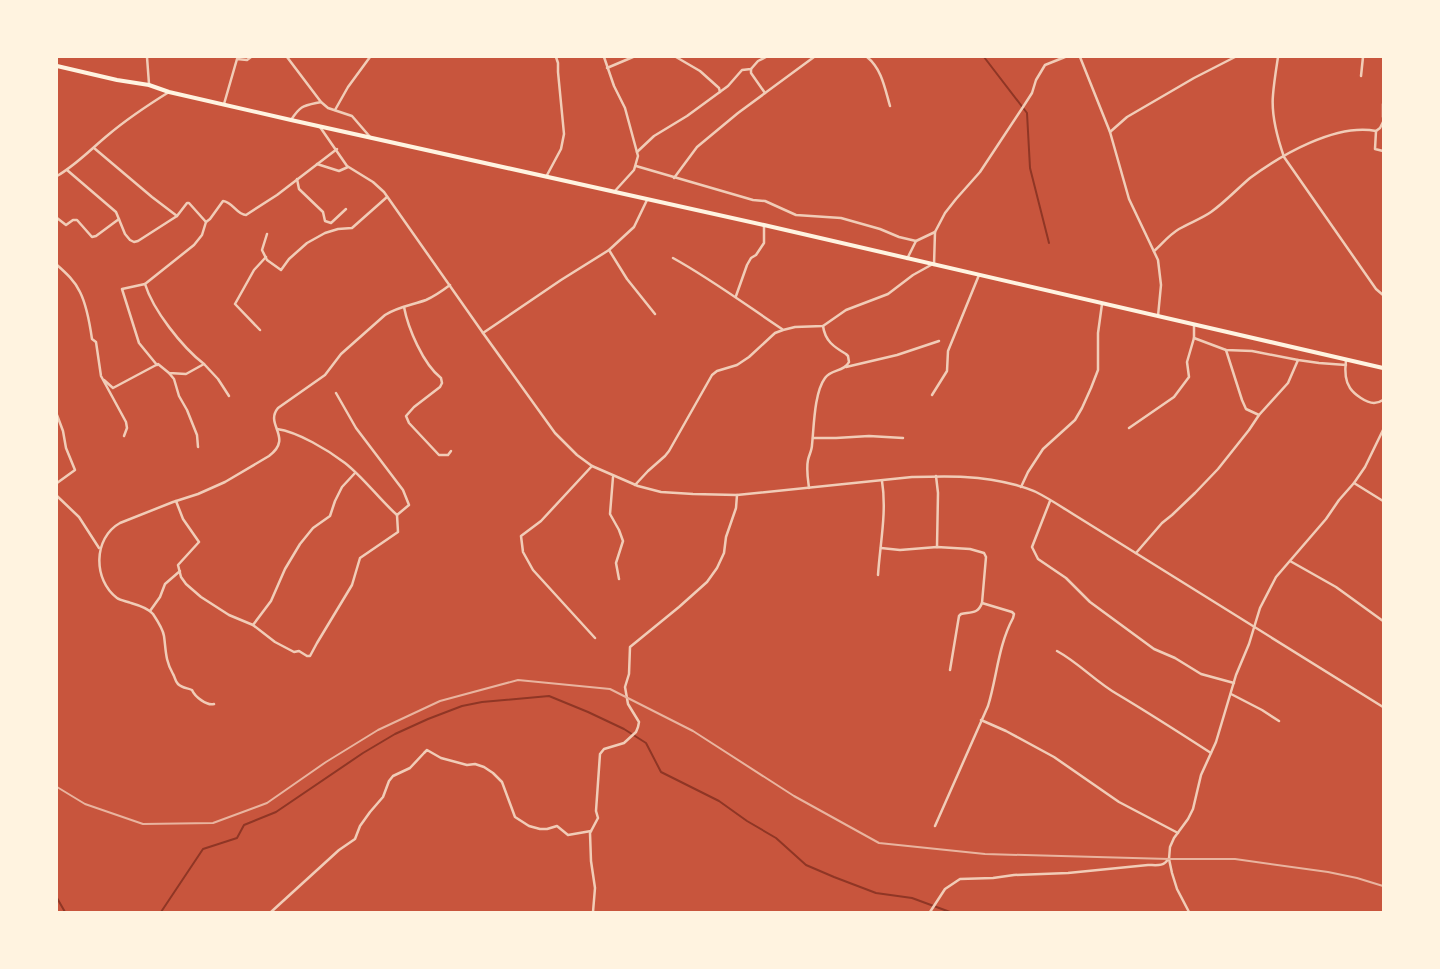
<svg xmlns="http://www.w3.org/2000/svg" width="1440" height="969" viewBox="0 0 1440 969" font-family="Inter,sans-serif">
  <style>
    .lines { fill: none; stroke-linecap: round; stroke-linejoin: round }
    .stream { stroke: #8f3625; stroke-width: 2 }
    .minor { stroke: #f1ccb7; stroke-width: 2.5 }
    .primary { stroke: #fff3e0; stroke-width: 4 }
    .rail { stroke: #e9b49f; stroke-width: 2 }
  </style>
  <rect width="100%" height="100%" fill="#c8553d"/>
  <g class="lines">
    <g class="stream">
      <path d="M984,57L1027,113L1030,168L1049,243"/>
      <path d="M57,898L65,912"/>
      <path d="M161,912L203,849L237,838L244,825L276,812L363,753L395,734L428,719L462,706L482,702L549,696L588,712L624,729L646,743L661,772L719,801L747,821L776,838L806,865L834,877L876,893L912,898L950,912"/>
    </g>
    <g class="minor">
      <path d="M147,57L149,84"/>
      <path d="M287,57L321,102L328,108L352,116L371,138"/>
      <path d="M604,57L614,86L625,108L638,156L634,170L614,192"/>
      <path d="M676,57L700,71L719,88L720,92"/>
      <path d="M867,57C882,69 885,89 890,106"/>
      <path d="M1080,57L1110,132L1129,199L1158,260L1161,285L1158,316"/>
      <path d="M1278,57C1276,70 1274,82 1273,95C1271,116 1277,137 1284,157L1376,289L1383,295"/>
      <path d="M607,68L633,57"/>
      <path d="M751,69V73L765,93"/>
      <path d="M1361,76L1363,57"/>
      <path d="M224,104L237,59L247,60L251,57"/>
      <path d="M1383,104V117"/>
      <path d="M335,110L348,87L370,57"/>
      <path d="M291,120C301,105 303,106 321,102"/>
      <path d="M320,127L347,166L373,182L384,192L483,333L555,433L577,455L592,466L638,486L661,492L693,494L737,495L912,477C948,476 980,475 1016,485C1022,487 1030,489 1036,492C1052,500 1066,510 1081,519L1383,707"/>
      <path d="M1376,131L1375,149L1383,151"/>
      <path d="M1110,132L1127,117L1194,78L1235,57"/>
      <path d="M94,148L152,197L177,216"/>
      <path d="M637,152L654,136L687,116L728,86L742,70L751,69L758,61L766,57"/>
      <path d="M317,164L339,171L348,167"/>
      <path d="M636,166L753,200L765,201L796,215L841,218L880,229L899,237L916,241"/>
      <path d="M67,170L116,212L125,234L130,240L134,242L138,241L177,216L187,203H189L206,222"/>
      <path d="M57,176C76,165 91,149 108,135C127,119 148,105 169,92"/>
      <path d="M546,177L561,149L564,134L558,72V63L556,57"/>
      <path d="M674,178L697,147L738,113L814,57"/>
      <path d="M297,179L299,189L323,212L325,221L331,223L346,209"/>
      <path d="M57,218L66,225L73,220H77L92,237L96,236L119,219"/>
      <path d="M267,234L262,250L267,260L281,270L289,259L307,243L325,233L338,229L352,228L387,197"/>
      <path d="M609,250L627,279L655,314"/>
      <path d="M1154,251C1162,244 1169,235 1179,229C1189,223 1201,219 1211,212C1225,202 1237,189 1250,178C1281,155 1336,123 1376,131L1380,128L1383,122"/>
      <path d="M673,258C711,279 746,305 782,329"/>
      <path d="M907,259L916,241L935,232"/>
      <path d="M57,265C66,273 75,281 80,292C86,304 90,325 92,339L96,342L101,376L126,422L127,428L124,436"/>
      <path d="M934,265L935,232L945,213L956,199L980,172L1023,107L1032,93L1036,80L1045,65L1065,57"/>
      <path d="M145,284L122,289L139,343L157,365"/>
      <path d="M736,296L747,265L751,258L756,255L764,243V225"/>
      <path d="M404,307C408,328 423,364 441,378L442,383L440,387L414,407L406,416L409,423L439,455H448L451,451"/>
      <path d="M260,330L235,304L254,270L266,257"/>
      <path d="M483,333L561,280L609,250L634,227L647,200"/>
      <path d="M1194,338L1226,350L1252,351L1298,360L1319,363L1346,365"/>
      <path d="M1226,350L1242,400L1246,409L1259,415"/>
      <path d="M1346,360C1345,368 1345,381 1350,388C1354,394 1366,403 1374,403C1377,403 1380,402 1383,400"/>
      <path d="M204,364C182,347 153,310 145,284L194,245L202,235L206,222L210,219L223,201C233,202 237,215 246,215L277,195L337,149"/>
      <path d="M846,367L897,355L939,341"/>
      <path d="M169,373L174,379L179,396L187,410L197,435L198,447"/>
      <path d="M104,380L113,388L158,364L169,373L186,374L204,364L218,379L229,396"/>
      <path d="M932,395L947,371L948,351L979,275"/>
      <path d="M57,415L63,431L66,448L75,470L57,483"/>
      <path d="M1129,428L1174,397L1189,377L1187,362L1194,338V325"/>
      <path d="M277,429C298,432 328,450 345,463C364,478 379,499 397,515L409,505L403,490L356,428L336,393"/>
      <path d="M813,438H836L869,436L903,438"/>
      <path d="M592,466L541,521L521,536L523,552L533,570L595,638"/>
      <path d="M936,476L938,493L937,547"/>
      <path d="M613,477L610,514L619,530L623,541L616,563L619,579"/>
      <path d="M1354,483L1383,501"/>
      <path d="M635,485L648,471L665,456L669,451L712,375L717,371L737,365L749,357L775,333L783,330L795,327L823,326L846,310L888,294L913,275L931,265"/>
      <path d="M1021,487L1028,472L1043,449L1075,420L1082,408L1091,388L1098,370V333L1102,304"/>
      <path d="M809,488C808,479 806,469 808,460C809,455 812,450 812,445C814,427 814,393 825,378C831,369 844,372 849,362L848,356L846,354C834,347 825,341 823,326"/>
      <path d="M57,496L79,517L99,548"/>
      <path d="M176,501L183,519L199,542L178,565L181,577L186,584L201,597L229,615L253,625L275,642L294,652L299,651L307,656H310L317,643L352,585L360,558L398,532L397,515"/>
      <path d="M1050,501L1032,547L1038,559L1066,578L1090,602L1154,649L1175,658L1201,674L1234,683"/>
      <path d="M881,548L900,550L937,547L970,549L984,553L986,557L982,603C978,614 971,612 961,614L959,616L950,670"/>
      <path d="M1136,553L1162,523L1172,515L1195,493L1218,469L1249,430L1259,415L1288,383L1298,360"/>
      <path d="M1290,561L1336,587L1383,621"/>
      <path d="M878,575C880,544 887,512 882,481"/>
      <path d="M150,611L160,597L165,584L180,571"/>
      <path d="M253,625L271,601L285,569L300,544L313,528L330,516L335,501L342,487L355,473"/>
      <path d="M1057,651C1079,663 1096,682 1117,694C1149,713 1180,733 1211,753"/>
      <path d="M1231,694L1262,710L1279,721"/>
      <path d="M214,704C207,706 195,697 192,690C188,688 182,688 178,684C175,681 175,677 173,674C165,660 166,650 164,636C163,629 157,620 153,614C149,609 138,605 131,603C127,601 121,601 117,598C93,580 93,538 120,523L173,502L198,494L225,482L269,456C294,437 264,425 278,408L325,375L341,354L385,315C397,307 412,305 426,300C435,296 442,291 450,285"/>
      <path d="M981,720L1006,731L1054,757L1119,802L1178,833"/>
      <path d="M935,826L988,706C997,677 998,646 1013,618L1014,614L1012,612L982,603"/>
      <path d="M271,912L339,850L355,839L360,826L370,812L383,797L389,781L393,776L410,768L424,753L427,750L441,758L467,765L475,764L484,767L493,773L502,782L515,817L529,826L540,829H547L557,826L568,835L591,831"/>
      <path d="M593,912L595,888L591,861L590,833L598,818L596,811L600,754L604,749L624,743L636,732L638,727L639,722L628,704L625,687L629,674L630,647L679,607L707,582L717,568L724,553L726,537L736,508L737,495"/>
      <path d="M930,912L945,889L960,879L993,878L1014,875L1068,873L1148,865C1156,865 1164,867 1168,859"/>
      <path d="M1189,912L1177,889L1172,873L1169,859L1170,847L1174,838L1188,819L1193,809L1201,775L1216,742L1236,675L1249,644L1260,608L1276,577L1326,519L1339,500L1354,483L1365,467L1383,430"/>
    </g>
    <path class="primary" d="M57,66L117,80L149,85L169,92L291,120L764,225L1383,368"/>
    <path class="rail" d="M57,787L85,804L143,824L213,823L267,803L326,762L378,730L440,701L518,680L610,689L693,731L794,796L879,843L985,854L1169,859H1235L1328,872L1357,878L1383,886"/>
  </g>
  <rect width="1440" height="969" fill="none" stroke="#fff3e0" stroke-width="116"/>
</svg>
